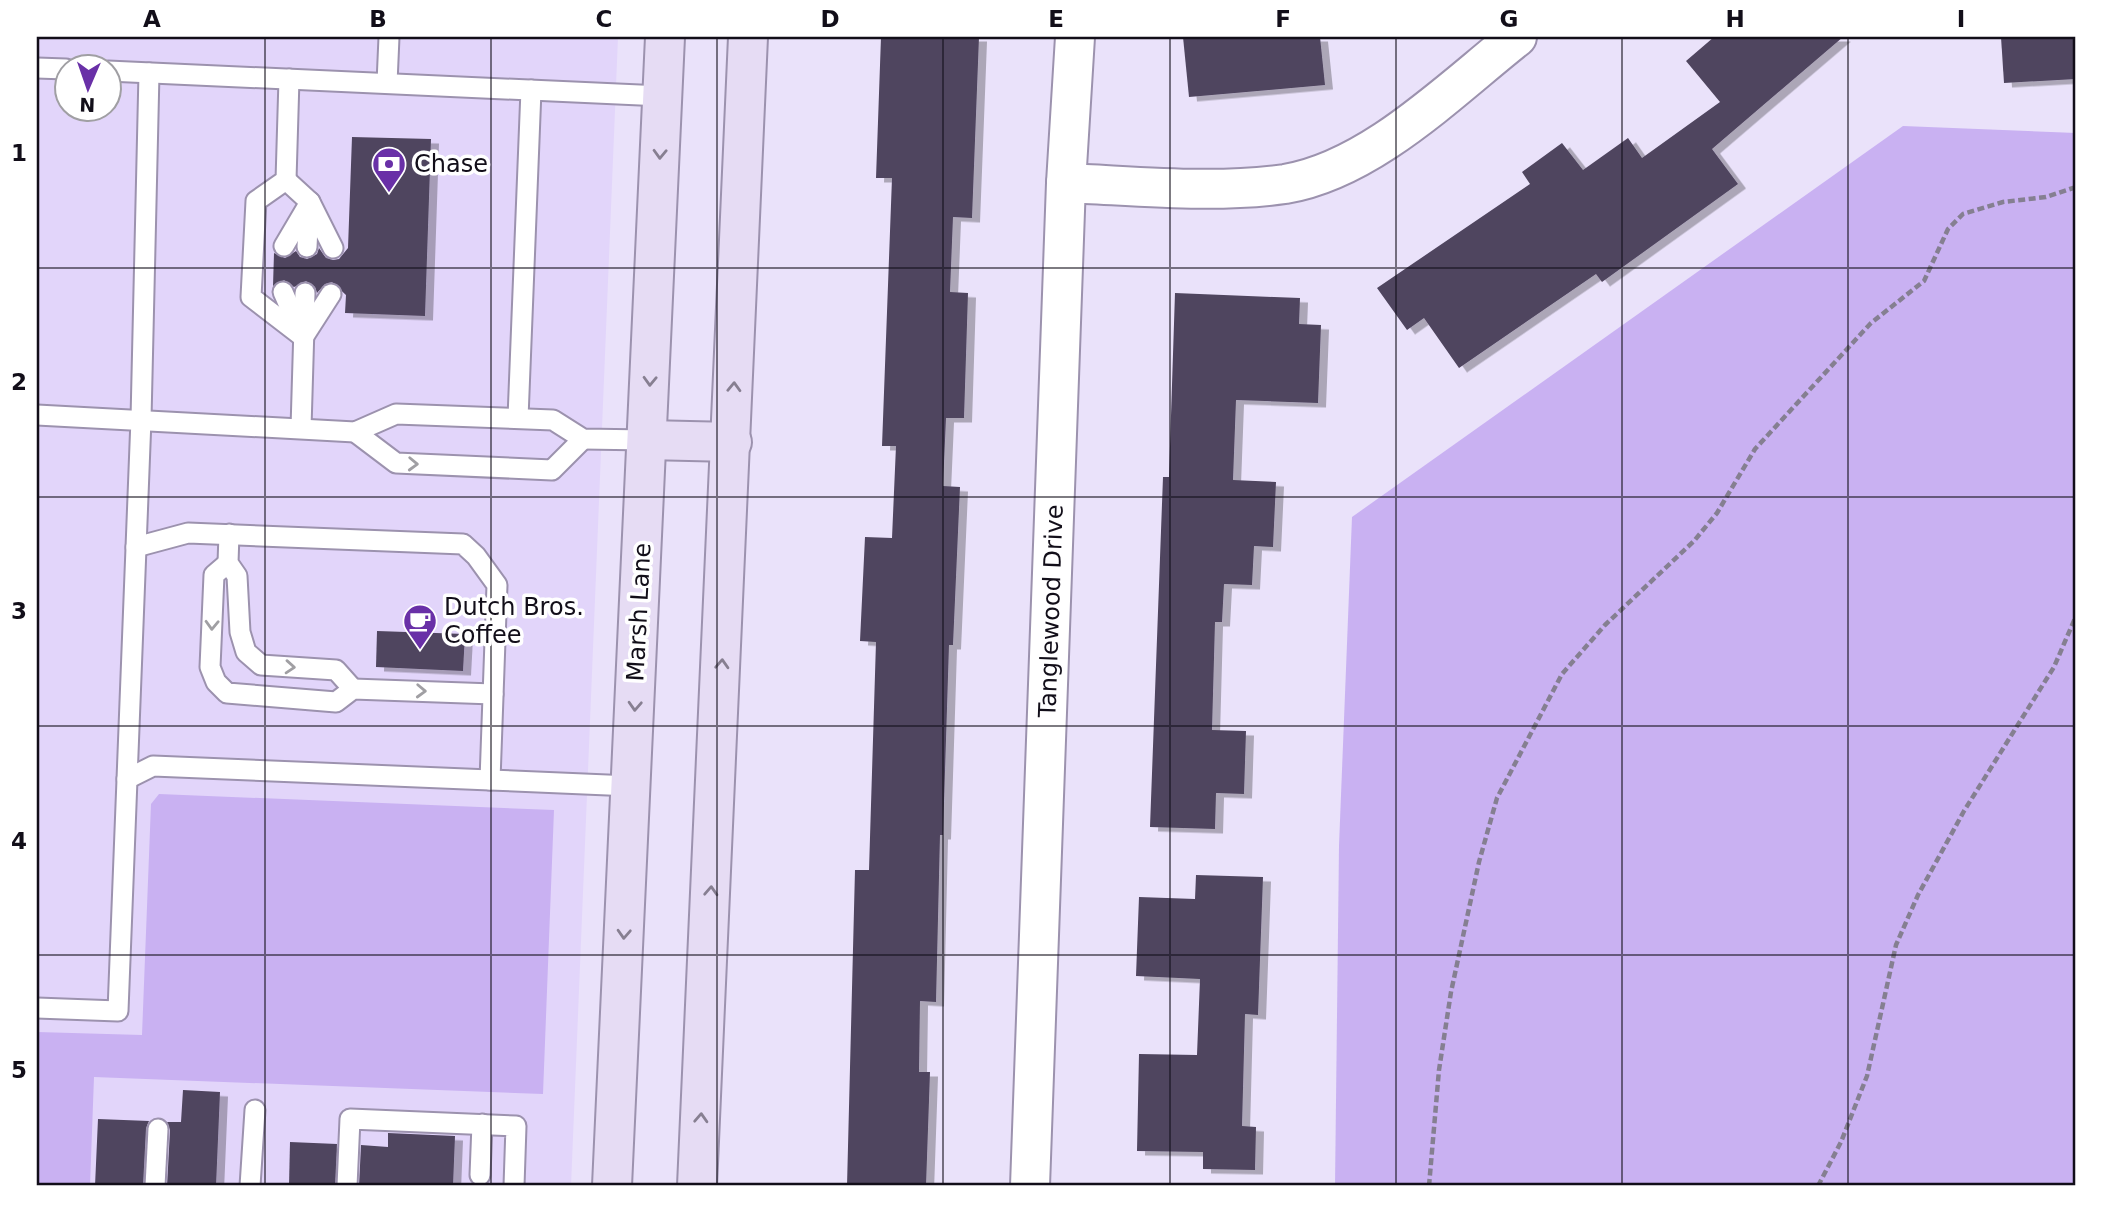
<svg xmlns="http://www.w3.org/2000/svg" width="2113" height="1223" viewBox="0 0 2113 1223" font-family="'DejaVu Sans',sans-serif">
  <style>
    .built { fill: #e2d5fa; fill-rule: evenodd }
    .green { fill: #c9b1f2 }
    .building { fill: #4f455e; filter: url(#shadow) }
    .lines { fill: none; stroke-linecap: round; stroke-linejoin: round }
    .lane-casing { stroke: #9c92ae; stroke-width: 23 }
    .street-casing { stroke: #9c92ae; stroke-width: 42 }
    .secondary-casing { stroke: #9c92ae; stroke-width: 42 }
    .path { stroke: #857f91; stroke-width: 4.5; stroke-dasharray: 7 3.5; stroke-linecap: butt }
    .lane { stroke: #fff; stroke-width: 19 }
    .street { stroke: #fff; stroke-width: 38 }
    .secondary { stroke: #e6dcf4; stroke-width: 38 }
    .oneway { stroke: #877f91 }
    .oneway2 { stroke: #a09fa3 }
    .grid { fill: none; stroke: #120e19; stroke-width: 2; stroke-opacity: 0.55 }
    .labels { text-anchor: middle; stroke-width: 7; stroke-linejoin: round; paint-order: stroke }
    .poi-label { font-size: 24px; fill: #120e19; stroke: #fff; text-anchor: start }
    .street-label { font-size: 24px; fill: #120e19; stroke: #fff }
    .neatline { fill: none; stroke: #120e19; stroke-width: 2.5 }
    .grid-label { font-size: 23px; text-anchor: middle; font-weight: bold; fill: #120e19 }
  </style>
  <defs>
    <filter id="shadow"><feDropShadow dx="8" dy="4.5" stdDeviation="0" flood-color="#0004"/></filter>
  </defs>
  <rect width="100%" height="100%" fill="#eae2fa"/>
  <path class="built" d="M37,37H618L571,1186H37ZM66,66H108V108H66Z"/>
  <g class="green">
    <path d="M1903,126L2076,133V1186H1335L1339,846L1352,517Z"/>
    <path d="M159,794L554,810L543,1094L94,1077L90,1186H37V1032L142,1035L151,804Z"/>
  </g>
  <g class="building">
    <path d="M881,37H979L972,218L953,217L950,292L968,293L964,418H946L943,486L960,487L953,645H949L943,835H940L936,1002L920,1001L919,1072H930L926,1186H847L855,870H869L876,642L860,641L865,537L892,538L896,446H882L892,178H876Z"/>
    <path d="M1183,37H1320L1325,85L1189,97Z"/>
    <path d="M1714,37H1843L1712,149L1738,184L1602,282L1596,274L1459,368L1424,318L1407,330L1377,288L1530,184L1522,172L1562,143L1583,170L1628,138L1642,158L1720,102L1686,61Z"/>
    <path d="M2001,37H2076V79L2004,83Z"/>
    <path d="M352,137L431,139L425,316L345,313L346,295L332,282L325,284L317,293L315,287L306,281L294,287L284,280L273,286L274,253L285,258L296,251L300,257L307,259L317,254L319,248L326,258L333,260L339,259L348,248Z"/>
    <path d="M1175,293L1300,298L1299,324L1321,325L1318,403L1236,400L1233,480L1276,482L1273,547L1254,546L1252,585L1224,584L1222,622H1215L1212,730L1246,731L1244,794L1216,793L1215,829L1150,827L1163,477H1169Z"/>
    <path d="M377,631L465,634L463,671L376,667Z"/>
    <path d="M1196,875L1263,877L1258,1015L1245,1014L1242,1126L1256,1127L1255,1170L1203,1169V1152L1137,1151L1139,1054L1197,1055L1200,979L1136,976L1139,897L1195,899Z"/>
    <path d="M183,1090L220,1092L216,1186H167L170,1130L167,1122H181Z"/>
    <path d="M98,1119L149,1121L146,1128L143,1186H95Z"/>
    <path d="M388,1133L455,1136L453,1186H359L361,1145L388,1147Z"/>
    <path d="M290,1142L337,1144L335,1186H289Z"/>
  </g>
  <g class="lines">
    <g class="lane-casing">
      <g id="lane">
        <path d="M37,68L66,69"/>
        <path d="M108,71L662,96"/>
        <path d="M289,79L286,180L256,201L251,297L303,337"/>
        <path d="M387,83L389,37"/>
        <path d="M286,180L310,202L333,248"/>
        <path d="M284,246L310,202"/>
        <path d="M307,247L309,206"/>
        <path d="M283,292L301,333"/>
        <path d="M304,336L331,294"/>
        <path d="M37,415L355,432L396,414L553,420L583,439L647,440"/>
        <path d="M518,418L531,90"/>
        <path d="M301,428L305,293"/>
        <path d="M355,432L396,463L552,470L583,439"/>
        <path d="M229,534L228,563L237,576L240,632L246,652L261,665L336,670L353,689"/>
        <path d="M228,563L214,575L210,667L216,682L227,693L336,702L353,689L493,694"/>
        <path d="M127,779L153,766L490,780L497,585L476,556L463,544L188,533L136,547"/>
        <path d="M490,780L631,786"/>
        <path d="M37,1008L118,1011L141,419L149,73"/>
        <path d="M480,1175L482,1124"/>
        <path d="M155,1186L158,1129"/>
        <path d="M250,1186L255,1110"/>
        <path d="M347,1186L350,1119L516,1126L514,1186"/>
      </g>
    </g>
    <g class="street-casing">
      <g id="street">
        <path d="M1066,183C1138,186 1213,194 1285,184C1371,170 1451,89 1517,37"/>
        <path d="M1030,1186L1066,183L1075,37"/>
      </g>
    </g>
    <g class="secondary-casing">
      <g id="secondary">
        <path d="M647,440L732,442"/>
        <path d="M612,1186L665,37"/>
        <path d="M697,1186L748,37"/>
      </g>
    </g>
    <g class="path">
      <path d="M1429,1186L1439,1070L1451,992L1479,862L1497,798L1562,674L1605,625L1694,541L1717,513L1755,449L1871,323L1924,281L1948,229L1963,214L2003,202L2046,197L2076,187"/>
      <path d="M1818,1186L1841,1142L1867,1076L1896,945L1918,895L1964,811L2054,667L2076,616"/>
    </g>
    <use href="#lane" class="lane"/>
    <use href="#street" class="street"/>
    <use href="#secondary" class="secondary"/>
  </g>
  <defs><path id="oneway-chevron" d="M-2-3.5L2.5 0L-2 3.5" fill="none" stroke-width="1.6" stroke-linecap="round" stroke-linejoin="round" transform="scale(1.75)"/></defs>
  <g class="oneway">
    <use href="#oneway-chevron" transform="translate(660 154) rotate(92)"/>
    <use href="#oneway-chevron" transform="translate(650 381) rotate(92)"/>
    <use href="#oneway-chevron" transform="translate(734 387) rotate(-88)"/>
    <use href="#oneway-chevron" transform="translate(722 664) rotate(-87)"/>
    <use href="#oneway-chevron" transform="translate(635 706) rotate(93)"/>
    <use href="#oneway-chevron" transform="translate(711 891) rotate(-87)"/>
    <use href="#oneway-chevron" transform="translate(624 934) rotate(93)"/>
    <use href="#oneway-chevron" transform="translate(701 1118) rotate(-87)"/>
  </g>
  <g class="oneway2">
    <use href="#oneway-chevron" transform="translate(413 464) rotate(2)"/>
    <use href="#oneway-chevron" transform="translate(212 625) rotate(92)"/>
    <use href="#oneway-chevron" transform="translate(290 667) rotate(4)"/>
    <use href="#oneway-chevron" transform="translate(421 691) rotate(2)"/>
  </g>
  <path class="grid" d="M265,37V1186M491,37V1186M717,37V1186M943,37V1186M1170,37V1186M1396,37V1186M1622,37V1186M1848,37V1186M37,268H2076M37,497H2076M37,726H2076M37,955H2076"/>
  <defs>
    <g id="bank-pin" transform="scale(1.75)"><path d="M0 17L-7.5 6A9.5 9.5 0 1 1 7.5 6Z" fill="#6930a7" stroke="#fff"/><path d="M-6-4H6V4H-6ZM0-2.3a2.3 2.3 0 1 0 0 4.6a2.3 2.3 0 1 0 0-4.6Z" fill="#fff"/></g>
    <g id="cafe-pin" transform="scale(1.75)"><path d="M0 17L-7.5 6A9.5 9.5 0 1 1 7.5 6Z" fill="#6930a7" stroke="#fff"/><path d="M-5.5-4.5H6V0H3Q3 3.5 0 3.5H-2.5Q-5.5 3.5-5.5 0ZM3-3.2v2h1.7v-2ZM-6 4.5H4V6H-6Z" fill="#fff"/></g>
  </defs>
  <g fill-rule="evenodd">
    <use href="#bank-pin" x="389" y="164"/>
    <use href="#cafe-pin" x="420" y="621"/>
  </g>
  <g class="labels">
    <g class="poi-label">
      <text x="414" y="172">Chase</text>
      <text x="444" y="615">Dutch Bros.<tspan x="444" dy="28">Coffee</tspan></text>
    </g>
    <g class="street-label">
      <text transform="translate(1051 611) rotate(-88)" y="8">Tanglewood Drive</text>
      <text transform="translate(639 612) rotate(-87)" y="8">Marsh Lane</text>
    </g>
  </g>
  <rect width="2113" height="1223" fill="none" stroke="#ffffff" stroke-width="77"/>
  <g transform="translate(88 88) rotate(182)"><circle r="33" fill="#ffffff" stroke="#a09fa3" stroke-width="2"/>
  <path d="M0-5L12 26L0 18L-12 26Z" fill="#6930a7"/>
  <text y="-10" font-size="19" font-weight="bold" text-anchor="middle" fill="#120e19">N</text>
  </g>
  <rect x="38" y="38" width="2036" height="1146" class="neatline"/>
  <g class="grid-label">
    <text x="152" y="27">A</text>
    <text x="378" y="27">B</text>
    <text x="604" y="27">C</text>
    <text x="830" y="27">D</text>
    <text x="1056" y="27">E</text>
    <text x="1283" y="27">F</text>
    <text x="1509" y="27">G</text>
    <text x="1735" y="27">H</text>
    <text x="1961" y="27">I</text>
    <text x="19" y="161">1</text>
    <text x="19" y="390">2</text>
    <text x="19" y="619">3</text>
    <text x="19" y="849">4</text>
    <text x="19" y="1078">5</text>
  </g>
</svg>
